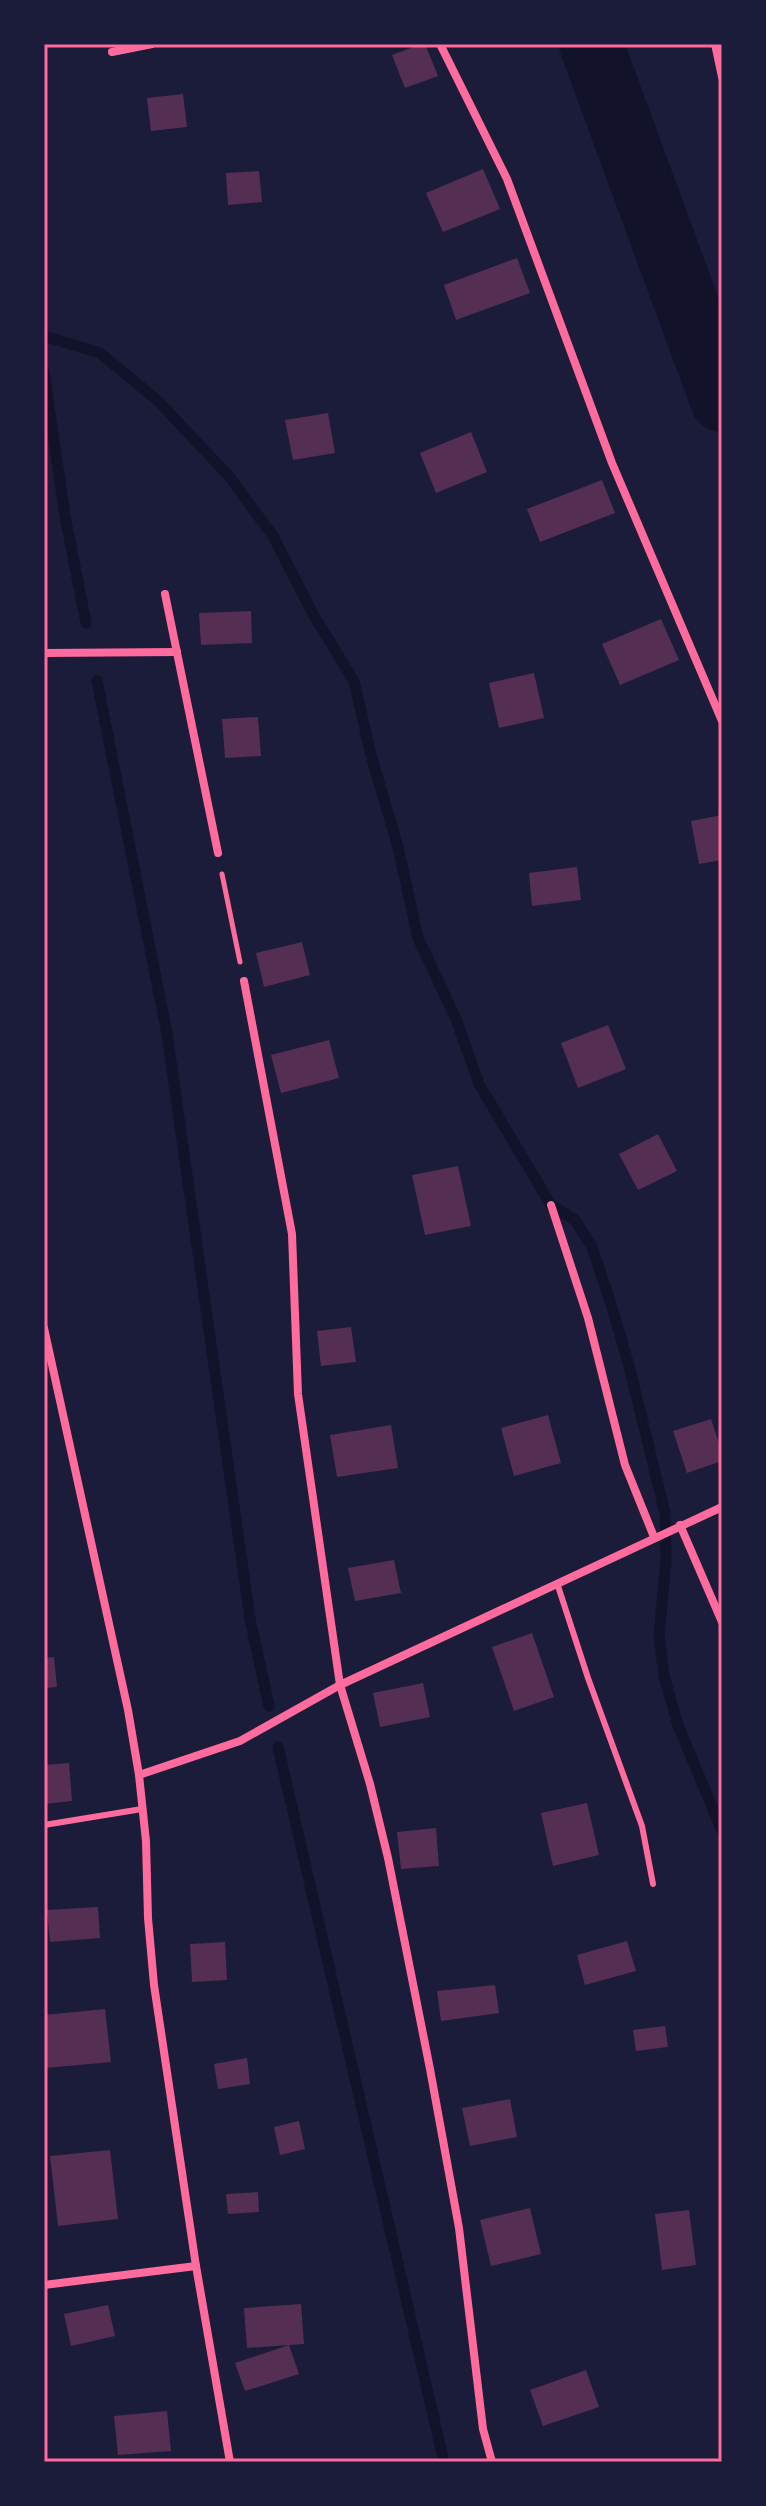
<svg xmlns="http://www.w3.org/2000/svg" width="766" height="2506" viewBox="0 0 766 2506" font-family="'PT Sans Narrow',sans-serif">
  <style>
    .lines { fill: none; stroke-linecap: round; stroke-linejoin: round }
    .stream { stroke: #12122b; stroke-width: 11 }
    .river { stroke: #12122b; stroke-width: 64 }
    .building { fill: #542f53 }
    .path { stroke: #ff6b9d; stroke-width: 5 }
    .service { stroke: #ff6b9d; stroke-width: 6 }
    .minor { stroke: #ff6b9d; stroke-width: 8 }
    .neatline { fill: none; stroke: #ff6b9d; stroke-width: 3 }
  </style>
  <rect width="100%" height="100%" fill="#1b1b3a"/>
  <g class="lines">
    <g class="stream">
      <path d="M44,336L100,353L157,400L228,475L273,536L313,614L354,681L371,755L398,847L418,938L456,1019L479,1084L551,1205L575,1220L592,1247L610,1301L628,1362L665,1513L666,1561L659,1635L664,1676L678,1725L722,1831"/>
      <path d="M44,372L65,516L86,623"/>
      <path d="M97,681L167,1034L250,1619L269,1706"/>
      <path d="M278,1747L444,2462"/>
    </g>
    <path class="river" d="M591,44L722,400"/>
  </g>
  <g class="building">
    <path d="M421,44H425L438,76L405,88L392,55Z"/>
    <path d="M183,94L187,127L151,131L147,98Z"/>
    <path d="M483,169L500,209L443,232L426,193Z"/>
    <path d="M259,171L262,202L228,205L226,173Z"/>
    <path d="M517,258L530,293L456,320L444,285Z"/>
    <path d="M328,413L335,453L293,460L285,420Z"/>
    <path d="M471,432L487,472L436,493L420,453Z"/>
    <path d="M602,480L615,513L540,542L527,509Z"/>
    <path d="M251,611L252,643L201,645L199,613Z"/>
    <path d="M661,619L679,660L620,685L602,644Z"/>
    <path d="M534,673L544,718L499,728L489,683Z"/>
    <path d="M258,717L261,756L225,758L222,719Z"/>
    <path d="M722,815V860L699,864L691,821Z"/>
    <path d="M577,867L581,900L532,906L529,873Z"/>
    <path d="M302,942L310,975L264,987L256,953Z"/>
    <path d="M608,1025L626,1069L578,1088L561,1043Z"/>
    <path d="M329,1040L339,1078L281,1093L271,1055Z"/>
    <path d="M658,1134L677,1171L638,1190L619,1154Z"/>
    <path d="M458,1166L471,1226L425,1235L412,1175Z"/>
    <path d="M351,1327L356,1362L321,1366L317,1331Z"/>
    <path d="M548,1415L561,1463L514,1476L501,1428Z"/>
    <path d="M711,1419L722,1452V1461L687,1473L673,1431Z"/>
    <path d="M391,1425L398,1468L337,1477L330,1435Z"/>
    <path d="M394,1560L401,1593L355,1601L348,1568Z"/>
    <path d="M532,1633L554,1697L514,1711L492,1647Z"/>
    <path d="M54,1657L57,1687L44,1688V1658Z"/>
    <path d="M423,1683L430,1717L380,1727L373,1693Z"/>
    <path d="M69,1763L72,1801L44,1804V1765Z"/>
    <path d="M587,1803L599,1855L553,1866L541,1813Z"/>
    <path d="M436,1828L439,1866L401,1869L397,1832Z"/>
    <path d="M98,1907L100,1938L50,1942L47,1910Z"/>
    <path d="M627,1941L636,1971L585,1985L577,1955Z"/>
    <path d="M225,1942L227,1980L192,1982L190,1944Z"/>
    <path d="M495,1985L499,2013L441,2021L437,1991Z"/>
    <path d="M105,2009L111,2062L45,2068L44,2015Z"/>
    <path d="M665,2026L668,2047L636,2051L633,2030Z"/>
    <path d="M247,2058L250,2084L218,2089L214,2064Z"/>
    <path d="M510,2099L517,2137L470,2146L462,2108Z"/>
    <path d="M299,2121L305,2149L280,2155L274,2127Z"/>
    <path d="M110,2150L118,2219L58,2226L50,2156Z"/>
    <path d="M258,2192L259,2212L228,2214L226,2194Z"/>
    <path d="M530,2208L541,2254L491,2266L480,2220Z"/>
    <path d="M689,2210L696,2265L662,2270L655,2214Z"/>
    <path d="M301,2304L304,2344L247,2348L244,2308Z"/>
    <path d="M108,2305L115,2336L71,2346L64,2314Z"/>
    <path d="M289,2345L299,2374L245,2391L235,2363Z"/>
    <path d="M586,2370L599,2407L543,2426L530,2390Z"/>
    <path d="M167,2411L171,2451L118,2455L114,2416Z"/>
  </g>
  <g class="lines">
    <path class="path" d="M222,874L240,962"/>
    <g class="service">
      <path d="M557,1583L588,1678L642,1826L653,1884"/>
      <path d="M44,1825L142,1809"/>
    </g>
    <g class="minor">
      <path d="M440,44L507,179L612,463L722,721"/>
      <path d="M715,44L722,77"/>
      <path d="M112,52L152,44"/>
      <path d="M165,594L218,853"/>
      <path d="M44,653L177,652"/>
      <path d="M244,981L292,1234L298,1394L340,1685L370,1784L388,1858L430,2069L459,2228L483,2429L492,2462"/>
      <path d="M551,1205L588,1318L625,1465L654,1537"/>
      <path d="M44,1328L128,1710L139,1775L146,1841L148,1918L154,1985L196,2266L230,2462"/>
      <path d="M680,1525L722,1622"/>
      <path d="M139,1775L240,1741L340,1685L722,1507"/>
      <path d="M44,2285L196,2266"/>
    </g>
  </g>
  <rect width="766" height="2506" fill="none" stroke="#1b1b3a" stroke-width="92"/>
  <rect x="46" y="46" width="674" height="2414" class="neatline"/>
</svg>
